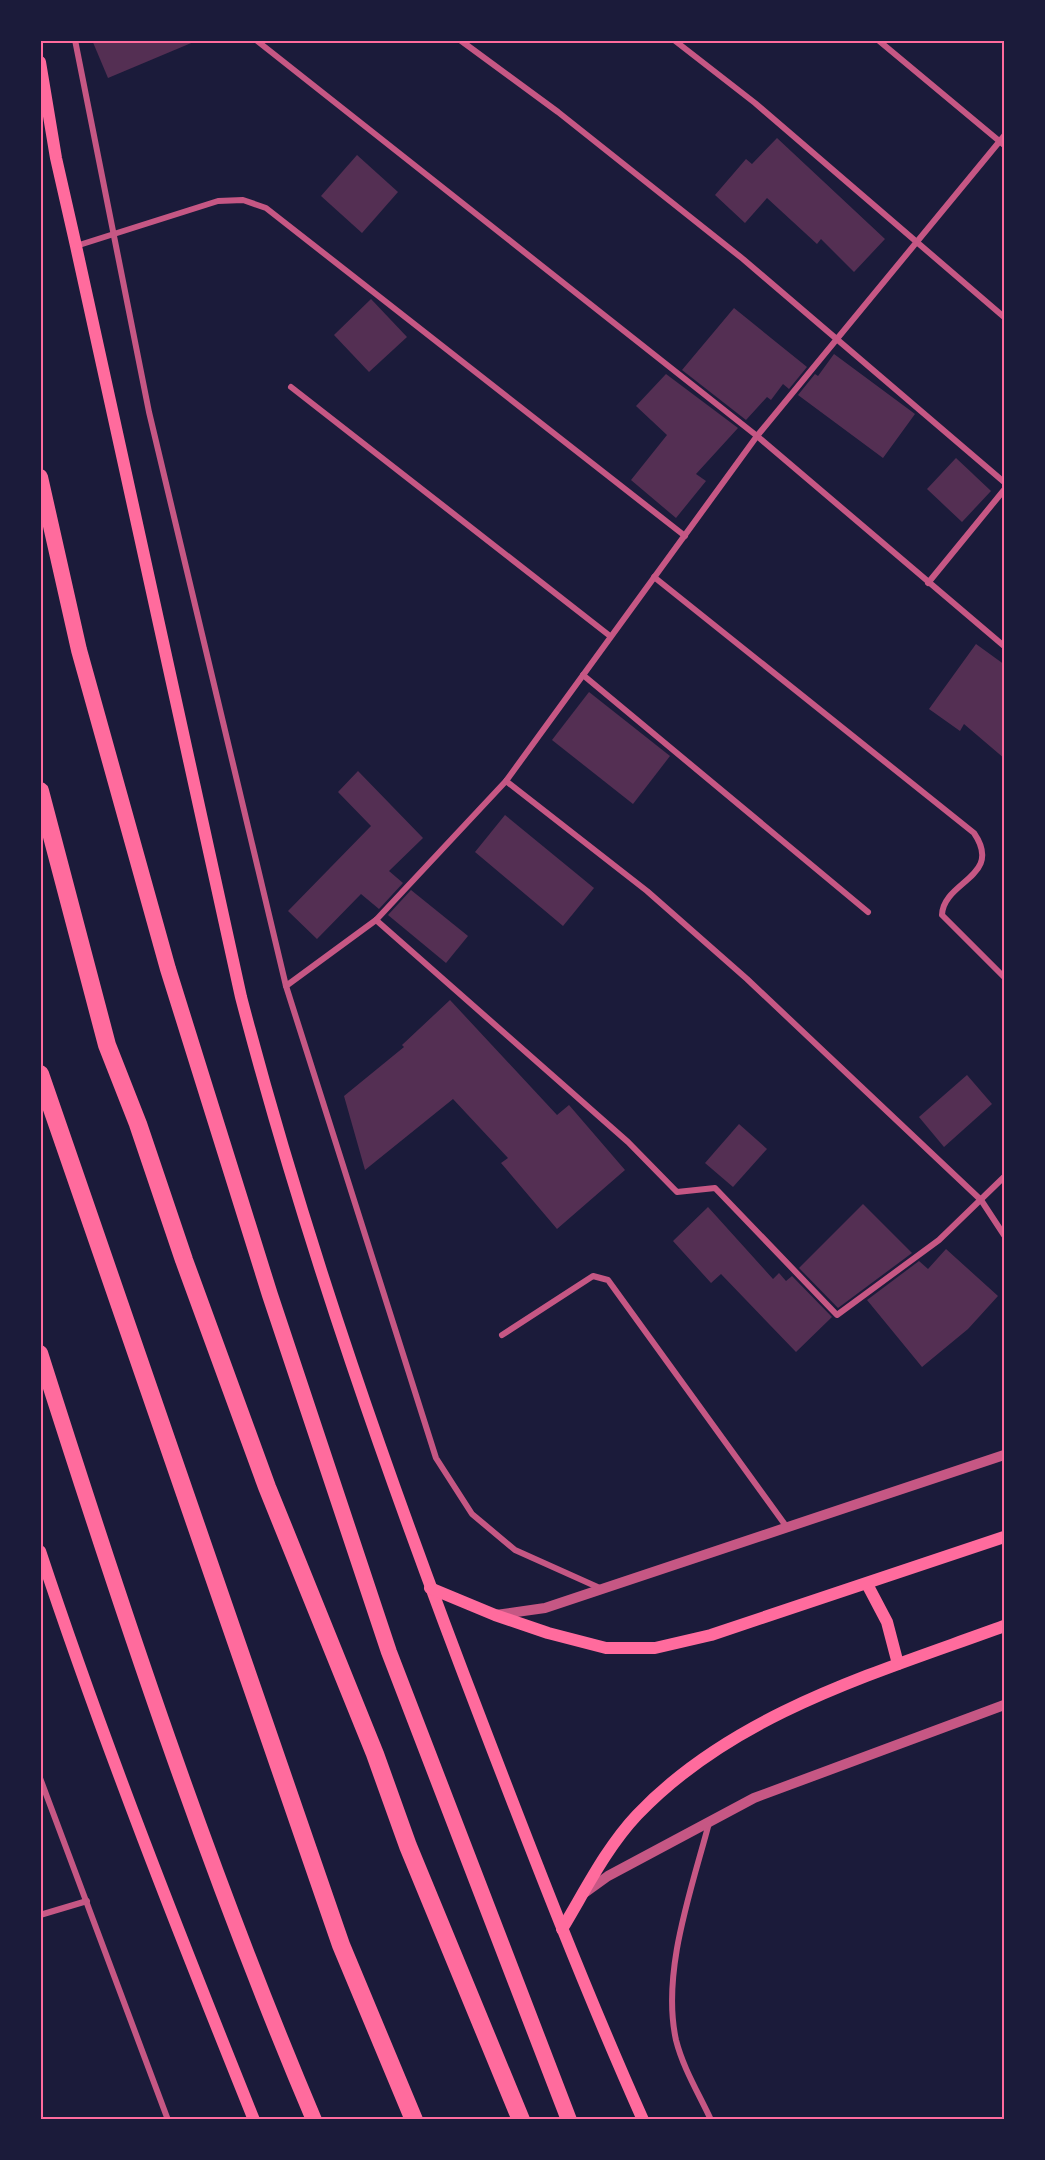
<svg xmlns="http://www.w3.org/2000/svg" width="1045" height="2160" viewBox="0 0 1045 2160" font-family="'PT Sans',sans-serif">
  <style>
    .building { fill: #542f53 }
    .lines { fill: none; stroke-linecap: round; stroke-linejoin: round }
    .minor { stroke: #c65784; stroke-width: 6 }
    .tertiary { stroke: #c65784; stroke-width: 10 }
    .secondary { stroke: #ff6b9d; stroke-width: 12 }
    .trunk { stroke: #ff6b9d; stroke-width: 16 }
    .motorway { stroke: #ff6b9d; stroke-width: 18 }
    .neatline { fill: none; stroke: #ff6b9d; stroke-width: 2 }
  </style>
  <rect width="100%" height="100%" fill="#1b1b3a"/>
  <g class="building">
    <path d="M92,40H196V41L108,78Z"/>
    <path d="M777,138L885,239L854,272L821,239L817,244L767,198L745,223L715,195L746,159L752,164Z"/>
    <path d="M357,155L398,192L362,233L321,196Z"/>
    <path d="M371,299L407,337L369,372L334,335Z"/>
    <path d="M734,308L807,367L789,389L783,384L771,400L767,397L746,420L682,370Z"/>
    <path d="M834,354L915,414L883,458L798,395L815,374L818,376Z"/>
    <path d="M666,374L738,428L696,474L706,481L676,518L631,480L667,435L636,406Z"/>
    <path d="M956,458L991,491L962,522L927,489Z"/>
    <path d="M976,644L1005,665V759L964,724L960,731L929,709Z"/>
    <path d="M589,692L670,756L633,804L552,740Z"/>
    <path d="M358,771L423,838L389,871L403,883L379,909L361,894L317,939L288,911L371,826L338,792Z"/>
    <path d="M505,815L594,888L563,926L475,852Z"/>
    <path d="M411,890L468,936L446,963L388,915Z"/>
    <path d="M450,1000L557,1115L569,1105L625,1170L557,1229L501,1163L508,1158L453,1099L365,1170L344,1096L404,1047L402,1045Z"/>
    <path d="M967,1075L992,1104L944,1147L919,1117Z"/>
    <path d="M739,1124L767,1149L733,1187L705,1163Z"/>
    <path d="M863,1204L912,1253L838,1308L799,1268Z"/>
    <path d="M708,1207L773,1279L779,1273L786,1281L792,1276L832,1317L796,1352L721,1274L711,1283L673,1241Z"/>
    <path d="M946,1249L998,1296L968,1329L922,1367L867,1300L919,1261L928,1269Z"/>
  </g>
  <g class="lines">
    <g class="minor">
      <path d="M75,40L149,412L286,986L436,1458L472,1514L515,1550L602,1589"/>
      <path d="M256,40L757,436L1004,646"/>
      <path d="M460,40L558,112L743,259L1004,482"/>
      <path d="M674,40L755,103L1004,317"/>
      <path d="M878,40L1004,145"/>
      <path d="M76,246L218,201L243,200L266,208L685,536"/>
      <path d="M291,387L610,636"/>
      <path d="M654,577L974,833C1004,877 943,881 942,915L1004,977"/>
      <path d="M928,583L1004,490"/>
      <path d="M583,675L868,912"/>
      <path d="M506,781L647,891L747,979L981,1200L1004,1235"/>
      <path d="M376,920L628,1142L677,1192L715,1188L837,1315L939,1240L1004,1177"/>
      <path d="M286,986L376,920L506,781L757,436L1004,136"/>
      <path d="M502,1335L593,1276L608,1280L786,1526"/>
      <path d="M40,1778L168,2120"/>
      <path d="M709,1823C692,1888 661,1972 676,2040C683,2068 699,2094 711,2120"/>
      <path d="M40,1915L87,1901"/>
    </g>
    <g class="tertiary">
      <path d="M496,1615L545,1608L1004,1455"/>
      <path d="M583,1894L608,1876L754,1798L1004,1705"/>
    </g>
    <g class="secondary">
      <path d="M40,62L56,158L76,246L241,997C306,1245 391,1486 483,1725C534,1858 585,1990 643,2120"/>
      <path d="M40,1551C104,1744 178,1931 254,2120"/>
      <path d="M867,1584L887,1622L898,1664"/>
      <path d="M430,1588L495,1615L548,1633L606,1648H655L711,1635L1004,1537"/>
      <path d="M562,1929C585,1891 606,1848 637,1815C734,1713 876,1673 1004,1626"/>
    </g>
    <g class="trunk">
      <path d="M40,477L79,650L168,969L270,1295L389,1652L569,2120"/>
      <path d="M40,1353C122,1611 208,1870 314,2120"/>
    </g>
    <g class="motorway">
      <path d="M40,791L107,1045L138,1124L184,1260L267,1487L375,1754L408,1846L521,2120"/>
      <path d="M40,1074L341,1945L414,2120"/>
    </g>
  </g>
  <rect width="1045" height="2160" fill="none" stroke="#1b1b3a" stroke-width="84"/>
  <rect x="42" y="42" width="961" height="2076" class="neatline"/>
</svg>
